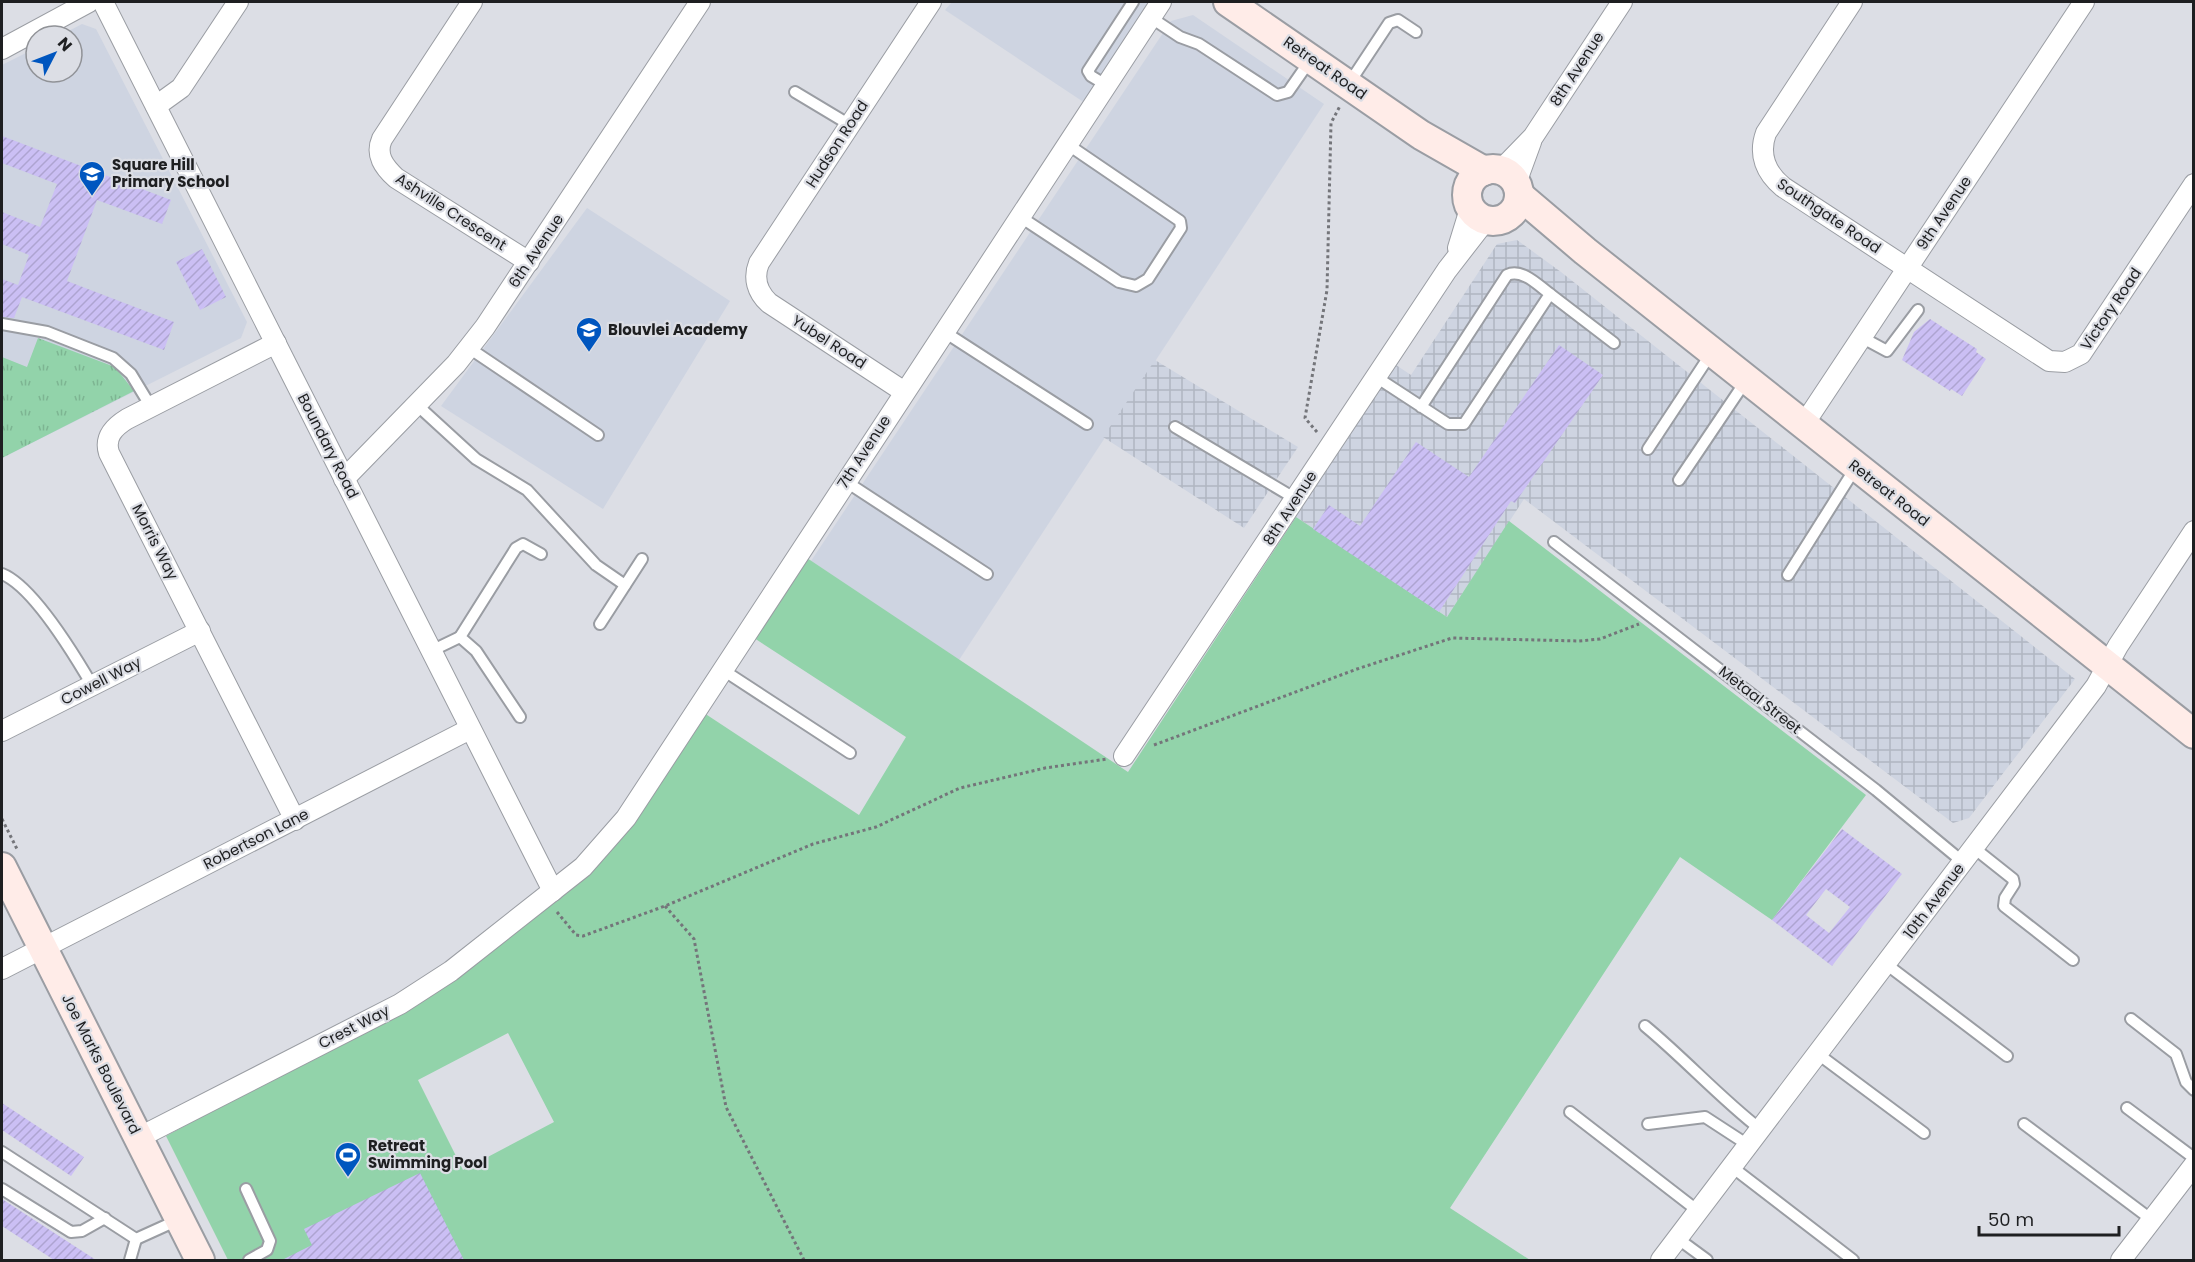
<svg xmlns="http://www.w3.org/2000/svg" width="2195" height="1262" viewBox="0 0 2195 1262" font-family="Poppins,sans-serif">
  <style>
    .built { fill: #ced4e1 }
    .industrial { fill: url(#industrial-grid) }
    .grass { fill: #92d3aa; fill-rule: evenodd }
    .park { fill: url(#park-tufts) }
    .building { fill: url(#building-hatch); fill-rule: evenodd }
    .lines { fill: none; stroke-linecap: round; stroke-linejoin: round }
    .lane-casing { stroke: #9a9da3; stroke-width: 14 }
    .street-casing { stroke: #9a9da3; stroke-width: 22 }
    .secondary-casing { stroke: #9a9da3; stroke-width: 32 }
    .path { stroke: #74757a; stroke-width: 3; stroke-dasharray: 3 3; stroke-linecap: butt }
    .lane { stroke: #fff; stroke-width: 10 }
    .street { stroke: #fff; stroke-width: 20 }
    .secondary { stroke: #ffece8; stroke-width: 28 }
    .labels { text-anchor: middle; stroke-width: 4.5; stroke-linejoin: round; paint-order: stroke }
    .street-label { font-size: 15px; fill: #1e1f21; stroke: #dcdee5 }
    .poi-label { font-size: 15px; font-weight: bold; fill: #1e1f21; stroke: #dcdee5; text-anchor: start }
  </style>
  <defs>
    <pattern id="industrial-grid" width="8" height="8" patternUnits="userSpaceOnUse" patternTransform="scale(1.5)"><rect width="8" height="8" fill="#ced4e1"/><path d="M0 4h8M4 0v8" fill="none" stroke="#b0b6c1"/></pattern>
    <pattern id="park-tufts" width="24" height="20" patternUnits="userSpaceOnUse" patternTransform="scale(1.5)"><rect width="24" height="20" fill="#92d3aa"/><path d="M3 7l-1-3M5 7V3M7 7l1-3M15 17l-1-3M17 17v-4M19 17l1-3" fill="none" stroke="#7db592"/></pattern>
    <pattern id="building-hatch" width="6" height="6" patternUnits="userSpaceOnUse" patternTransform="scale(1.5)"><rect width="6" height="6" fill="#cbbff4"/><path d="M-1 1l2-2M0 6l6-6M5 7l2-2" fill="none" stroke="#aea4d1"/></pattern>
  </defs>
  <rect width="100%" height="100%" fill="#dcdee5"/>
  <g class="built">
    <path d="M952,2H1161L1091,107L945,10Z"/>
    <path d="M1193,15L1324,104L959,660L811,561L1171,21Z"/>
    <path d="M82,24L96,29L247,322L241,338L2,458V65L36,48V72H72V36H59Z"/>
    <path d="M587,208L730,301L603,509L441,406Z"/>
  </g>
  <g class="industrial">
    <path d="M1517,240L1561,272L2075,679L1969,818L1953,823L1524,499L1447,617L1296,517L1396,365L1411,375L1497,244Z"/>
    <path d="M1155,360L1298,447L1244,528L1103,437Z"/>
  </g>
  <path class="grass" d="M1296,517L1447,617L1509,521L1866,795L1772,920L1680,857L1450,1208L1530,1260H228L166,1136L404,1008L584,869L701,711L859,815L906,737L751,636L804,556L1128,772ZM508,1033L554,1122L463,1170L418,1080Z"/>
  <path class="park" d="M38,338L115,367L134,391L2,458V357L27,367Z"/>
  <g class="building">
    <path d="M2,136L171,200L162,224L97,200L67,281L174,322L164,350L22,297L14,318L2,317V279L18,285L29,255L2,244V212L40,227L57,184L2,163Z"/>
    <path d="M202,249L226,297L200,310L176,262Z"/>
    <path d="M1930,319L1977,349L1976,352L1986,359L1962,396L1951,389L1950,391L1902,360L1914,332Z"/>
    <path d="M1559,345L1603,375L1515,503L1511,501L1439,612L1313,529L1329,505L1360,526L1416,442L1469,477Z"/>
    <path d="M1842,829L1902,874L1832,966L1772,920ZM1826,889L1850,907L1829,933L1806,915Z"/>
    <path d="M2,1103L84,1157L71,1176L2,1130Z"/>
    <path d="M420,1173L464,1260H282L312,1245L304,1229Z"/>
    <path d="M2,1199L96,1260H54L2,1226Z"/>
  </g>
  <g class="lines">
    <g class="lane-casing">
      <g id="lane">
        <path d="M1150,17L1180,37L1199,44L1277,95L1288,92L1311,59"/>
        <path d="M1106,85L1091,76L1088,71L1133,2"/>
        <path d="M1348,85L1389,23L1398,20L1416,32"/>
        <path d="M795,92L850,125"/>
        <path d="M1019,216L1119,282L1136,286L1148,279L1181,228L1180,221L1067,144"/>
        <path d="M1550,294L1614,343"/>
        <path d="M2,324L47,332L113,358L131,374L151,407"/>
        <path d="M943,331L1087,424"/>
        <path d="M1861,337L1887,351L1918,310"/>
        <path d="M469,348L598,435"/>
        <path d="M1376,377L1448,424H1464L1550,294C1538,285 1522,268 1507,275L1421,407"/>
        <path d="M417,405L476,459L527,490L596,565L625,585"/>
        <path d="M1175,427L1296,499"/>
        <path d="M1648,449L1712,352"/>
        <path d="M1679,480L1747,379"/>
        <path d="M845,481L987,574"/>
        <path d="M1554,542L1876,790L1963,862"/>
        <path d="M2,574C33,586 75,656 92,685"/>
        <path d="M1788,575L1856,467"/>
        <path d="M600,624L642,559"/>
        <path d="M431,651L460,637"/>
        <path d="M723,670L850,753"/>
        <path d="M520,717L476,651L460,637L516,548L523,544L541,554"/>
        <path d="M1974,848L2013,879L2014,884L2005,898L2004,906L2073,960"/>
        <path d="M1886,964L2007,1056"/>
        <path d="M2131,1019L2176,1054L2186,1082L2194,1090"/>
        <path d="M1645,1026C1685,1059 1720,1098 1760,1129"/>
        <path d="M1818,1054L1924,1133"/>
        <path d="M2127,1108L2194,1158"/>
        <path d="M1570,1112L1698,1211"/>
        <path d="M1648,1124L1705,1117L1748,1145"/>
        <path d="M2024,1124L2152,1220"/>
        <path d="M2,1152L136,1239L178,1220"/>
        <path d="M1732,1167L1853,1260"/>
        <path d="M2,1189L71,1232L82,1231L105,1218"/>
        <path d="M246,1189L270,1241L267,1250L249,1260"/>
        <path d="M1677,1238L1707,1260"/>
        <path d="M130,1260L136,1239"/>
      </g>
    </g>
    <g class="street-casing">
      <g id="street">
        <path d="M103,2L553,891"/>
        <path d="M472,2L382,139C375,155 384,167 396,178L529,262"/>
        <path d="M1852,2L1766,133C1758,155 1766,173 1783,187L2049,361L2065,362L2081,354L2194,184"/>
        <path d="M2,49L89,2"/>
        <path d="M156,106L181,88L238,2"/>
        <path d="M1500,171L1533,137L1622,2"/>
        <path d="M1516,183L1531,142"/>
        <path d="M1458,248L1470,209"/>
        <path d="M276,343L127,419C114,427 104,437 109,453L295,820"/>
        <path d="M903,391L769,303C757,292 753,278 759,263L931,2"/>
        <path d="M1804,424L2084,2"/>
        <path d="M344,479L456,364L485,327L700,2"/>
        <path d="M2,731L200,631"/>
        <path d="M1124,756L1447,270L1485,221"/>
        <path d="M2,969L470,729"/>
        <path d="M138,1138L400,1004L451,971L583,867L626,818L1161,2"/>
        <path d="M1661,1260L2096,686L2118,646L2194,531"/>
        <path d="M2121,1260L2194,1165"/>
      </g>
    </g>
    <g class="secondary-casing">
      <g id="secondary">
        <path d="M1228,2L1421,135L1484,171"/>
        <circle cx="1493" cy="195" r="26"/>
        <path d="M1519,195L1585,251L2194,734"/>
        <path d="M2,867L200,1260"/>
      </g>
    </g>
    <g class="path">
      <path d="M1317,432L1305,418L1327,290L1331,123L1340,106"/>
      <path d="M1154,745L1357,669L1452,638L1579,641L1600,639L1639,624"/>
      <path d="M2,819L17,849"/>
      <path d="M665,906L694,939L726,1107L804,1260"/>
      <path d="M557,912L576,935L583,936L665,906L813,844L876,827L960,788L1045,768L1107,759"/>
    </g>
    <use href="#lane" class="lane"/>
    <use href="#street" class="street"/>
    <use href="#secondary" class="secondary"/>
  </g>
  <defs>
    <g id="school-pin" transform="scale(1.35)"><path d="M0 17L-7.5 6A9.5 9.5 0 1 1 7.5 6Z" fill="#0056bf" stroke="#dcdee5"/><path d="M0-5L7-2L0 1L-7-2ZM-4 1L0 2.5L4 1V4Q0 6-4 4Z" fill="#fff"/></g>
    <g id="stadium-pin" transform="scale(1.35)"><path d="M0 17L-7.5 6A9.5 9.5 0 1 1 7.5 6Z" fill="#0056bf" stroke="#dcdee5"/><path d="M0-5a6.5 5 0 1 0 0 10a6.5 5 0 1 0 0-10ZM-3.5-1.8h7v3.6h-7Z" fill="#fff"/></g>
  </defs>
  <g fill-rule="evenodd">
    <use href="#school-pin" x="92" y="174"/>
    <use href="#school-pin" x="589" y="330"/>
    <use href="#stadium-pin" x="348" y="1155"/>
  </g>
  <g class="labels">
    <g class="street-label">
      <text transform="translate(1325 68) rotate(35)" y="5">Retreat Road</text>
      <text transform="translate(1577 69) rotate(-57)" y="5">8th Avenue</text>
      <text transform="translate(837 144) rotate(-57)" y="5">Hudson Road</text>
      <text transform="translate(451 212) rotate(33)" y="5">Ashville Crescent</text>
      <text transform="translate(1944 213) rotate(-56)" y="5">9th Avenue</text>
      <text transform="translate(1829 216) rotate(34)" y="5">Southgate Road</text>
      <text transform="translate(536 251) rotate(-56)" y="5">6th Avenue</text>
      <text transform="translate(2111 309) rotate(-56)" y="5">Victory Road</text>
      <text transform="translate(829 342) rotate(33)" y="5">Yubel Road</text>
      <text transform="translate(328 446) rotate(63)" y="5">Boundary Road</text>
      <text transform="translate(864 452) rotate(-57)" y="5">7th Avenue</text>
      <text transform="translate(1889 493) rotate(38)" y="5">Retreat Road</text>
      <text transform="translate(1290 508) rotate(-57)" y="5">8th Avenue</text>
      <text transform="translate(155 542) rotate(63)" y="5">Morris Way</text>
      <text transform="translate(101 681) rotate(-27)" y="5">Cowell Way</text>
      <text transform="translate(1760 700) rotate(38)" y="5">Metaal Street</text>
      <text transform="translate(256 839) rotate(-27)" y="5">Robertson Lane</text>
      <text transform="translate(1934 901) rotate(-53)" y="5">10th Avenue</text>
      <text transform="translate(354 1027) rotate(-27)" y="5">Crest Way</text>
      <text transform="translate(101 1064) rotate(63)" y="5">Joe Marks Boulevard</text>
    </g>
    <g class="poi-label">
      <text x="112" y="170">Square Hill<tspan x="112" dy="17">Primary School</tspan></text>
      <text x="608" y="335">Blouvlei Academy</text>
      <text x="368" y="1151">Retreat<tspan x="368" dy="17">Swimming Pool</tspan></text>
    </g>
  </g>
  <rect width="2195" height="1262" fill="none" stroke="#1e1f21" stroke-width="6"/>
  <g transform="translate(54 54) rotate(48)"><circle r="28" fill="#dcdee5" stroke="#909297" stroke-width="1.5"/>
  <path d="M0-4.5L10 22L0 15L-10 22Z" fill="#0056bf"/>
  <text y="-9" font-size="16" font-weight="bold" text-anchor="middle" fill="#1e1f21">N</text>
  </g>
  <path d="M1979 1226v9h140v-9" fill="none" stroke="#1e1f21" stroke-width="3"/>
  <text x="1988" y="1226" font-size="18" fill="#1e1f21" stroke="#dcdee5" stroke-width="4.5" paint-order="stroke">50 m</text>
</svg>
